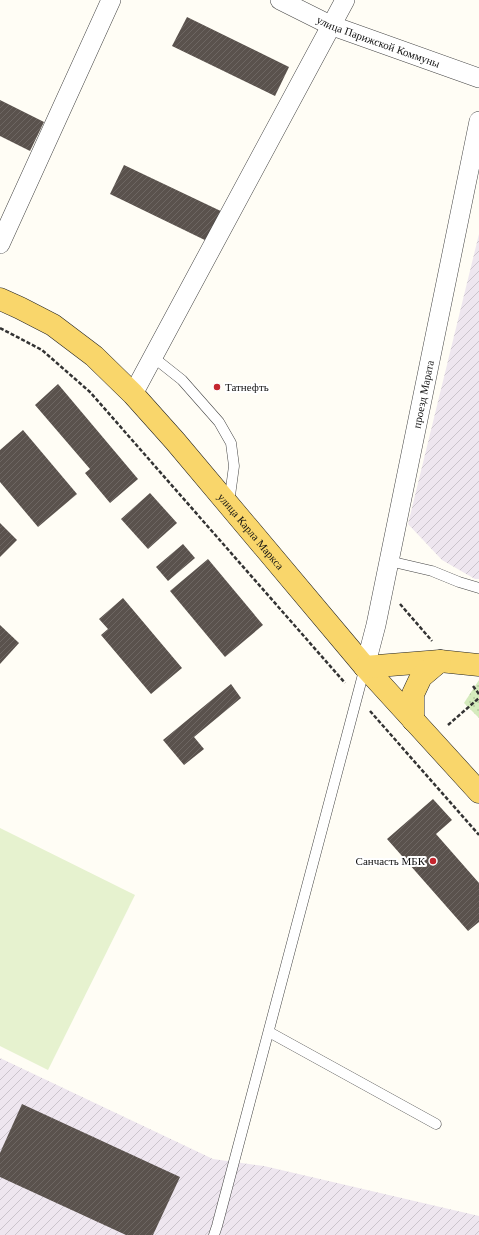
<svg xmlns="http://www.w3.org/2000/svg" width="479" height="1235" viewBox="0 0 479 1235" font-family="Georgia,serif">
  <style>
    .industrial { fill: url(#industrial-furrows) }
    .park { fill: url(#park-dots) }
    .pitch { fill: #e6f2cf }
    .building { fill: url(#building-hatch) }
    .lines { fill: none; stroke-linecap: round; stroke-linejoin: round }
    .lane-casing { stroke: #444; stroke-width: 11 }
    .street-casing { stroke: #444; stroke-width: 20 }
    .primary-casing { stroke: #222; stroke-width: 23 }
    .path { stroke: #333; stroke-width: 2.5; stroke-dasharray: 4 2; stroke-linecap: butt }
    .lane { stroke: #fff; stroke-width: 10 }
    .street { stroke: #fff; stroke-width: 19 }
    .primary { stroke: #f9d66b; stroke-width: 22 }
    .poi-dot { fill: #c4262e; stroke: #fff; stroke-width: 1.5 }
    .labels { text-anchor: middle; stroke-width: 4; stroke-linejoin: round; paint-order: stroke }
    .street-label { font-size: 11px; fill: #111; stroke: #fff }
    .poi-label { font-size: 11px; fill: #111; stroke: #fff; text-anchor: start }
  </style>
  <defs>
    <pattern id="industrial-furrows" width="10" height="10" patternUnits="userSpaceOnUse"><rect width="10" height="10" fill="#eee6ef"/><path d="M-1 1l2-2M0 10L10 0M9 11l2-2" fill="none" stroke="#cbc4cc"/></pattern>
    <pattern id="park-dots" width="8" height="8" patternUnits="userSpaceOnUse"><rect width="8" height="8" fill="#d5ebbd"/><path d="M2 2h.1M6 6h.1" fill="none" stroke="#b6c8a1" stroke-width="1.8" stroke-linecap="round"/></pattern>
    <pattern id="building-hatch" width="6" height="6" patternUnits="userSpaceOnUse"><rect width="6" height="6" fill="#5a524d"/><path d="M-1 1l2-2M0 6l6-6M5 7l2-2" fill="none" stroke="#6d6662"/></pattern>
  </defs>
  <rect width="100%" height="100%" fill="#fffdf5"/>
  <g class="industrial">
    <path d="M479,234V579H475L442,560L408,524Z"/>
    <path d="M0,1058L213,1159L264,1166L479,1216V1235H0Z"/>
  </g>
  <path class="park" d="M479,680V718L464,703Z"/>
  <path class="pitch" d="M0,828L135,895L48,1070L0,1046Z"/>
  <g class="building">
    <path d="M187,17L289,67L275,96L172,46Z"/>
    <path d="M0,100L44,122L30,151L0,136Z"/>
    <path d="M124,165L227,214L213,244L110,194Z"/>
    <path d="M58,384L138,479L110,503L85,473L90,469L35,405Z"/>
    <path d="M23,430L77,494L38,527L0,482V450Z"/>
    <path d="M150,493L177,523L148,549L121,519Z"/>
    <path d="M0,523L17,540L0,557Z"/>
    <path d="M183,544L195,558L168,581L156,567Z"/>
    <path d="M208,559L263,625L225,657L170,591Z"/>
    <path d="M123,598L182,668L151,694L101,635L108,629L99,619Z"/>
    <path d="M0,625L19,643L0,664Z"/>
    <path d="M231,684L241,698L194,737L204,749L184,765L163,740Z"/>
    <path d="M433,799L452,820L436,834L479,883V922L468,931L387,839Z"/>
    <path d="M22,1104L180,1177L153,1235H126L0,1177V1153Z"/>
  </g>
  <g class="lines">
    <g class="lane-casing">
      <g id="lane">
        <path d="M153,357L182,380L219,422L231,443L234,466L229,503"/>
        <path d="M389,561L432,571L459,582L479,588"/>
        <path d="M269,1032L436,1124"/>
        <path d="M214,1235L217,1226L365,667"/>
      </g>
    </g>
    <g class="street-casing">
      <g id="street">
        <path id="s1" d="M280,0L330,25L479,78"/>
        <path d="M0,244L111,0"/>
        <path d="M133,394L345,0"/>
        <path id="s2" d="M365,667L376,625L479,121"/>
      </g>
    </g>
    <g class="primary-casing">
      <g id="primary">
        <path id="s3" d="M0,299L20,308L53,325L94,356L133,394L175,441L365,667L479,792"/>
        <path d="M365,667L440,661L479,665"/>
        <path d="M413,720V694L421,677L440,661"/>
      </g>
    </g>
    <g class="path">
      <path d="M0,328L42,350L90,392L345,683"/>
      <path d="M400,604L432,641"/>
      <path d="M473,686L479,694"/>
      <path d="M370,711L479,835"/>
      <path d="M448,725L479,698"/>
    </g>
    <use href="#lane" class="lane"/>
    <use href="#street" class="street"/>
    <use href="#primary" class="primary"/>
  </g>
  <g class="poi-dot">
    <circle cx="217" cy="387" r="4"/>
    <circle cx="433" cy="861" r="4"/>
  </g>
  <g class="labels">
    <g class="street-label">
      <text dy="4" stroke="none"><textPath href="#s1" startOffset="107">улица Парижской Коммуны</textPath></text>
      <text dy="4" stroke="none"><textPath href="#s2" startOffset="279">проезд Марата</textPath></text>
      <text dy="4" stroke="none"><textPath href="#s3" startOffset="346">улица Карла Маркса</textPath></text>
    </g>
    <g class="poi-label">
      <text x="225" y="391">Татнефть</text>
      <text x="425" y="865" text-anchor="end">Санчасть МБК</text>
    </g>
  </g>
</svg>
